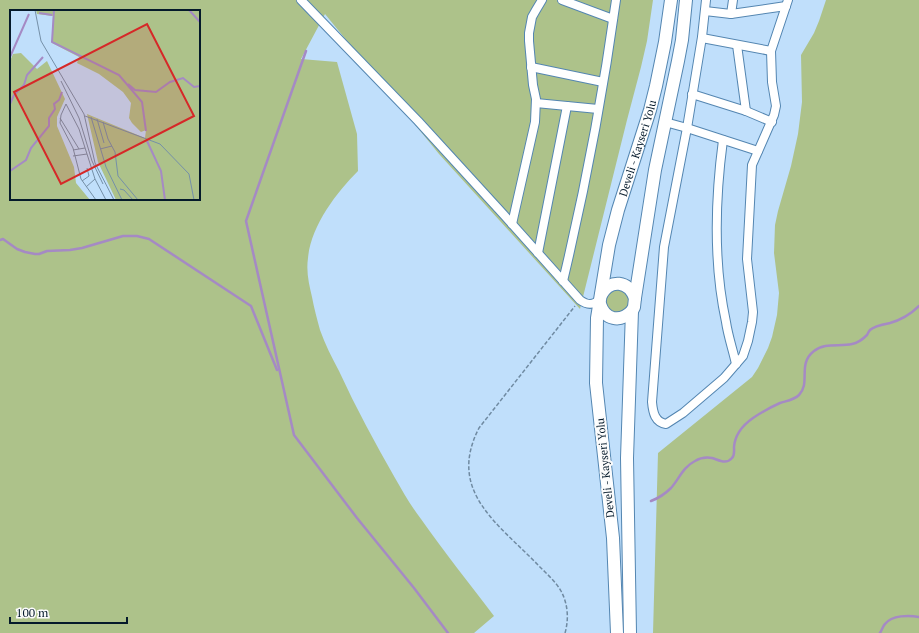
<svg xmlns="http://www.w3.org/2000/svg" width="919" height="633" viewBox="0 0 919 633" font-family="'PT Serif',serif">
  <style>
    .green { fill: #adc28a; fill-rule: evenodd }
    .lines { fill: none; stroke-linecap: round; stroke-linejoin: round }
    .stream { stroke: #a58ac4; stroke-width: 2.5 }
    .minor-casing { stroke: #5486b1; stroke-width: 10 }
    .highway-casing { stroke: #5486b1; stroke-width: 14 }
    .path { stroke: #6f8aa1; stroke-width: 1.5; stroke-dasharray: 4 2; stroke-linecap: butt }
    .minor { stroke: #fff; stroke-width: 8 }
    .highway { stroke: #fff; stroke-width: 12 }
    .labels { text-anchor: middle; stroke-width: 4; stroke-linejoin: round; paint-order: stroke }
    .street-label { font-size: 11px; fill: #051a2b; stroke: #fcfcfc }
    .inset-river { fill: none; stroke: #a58ac4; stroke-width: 2 }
    .inset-road { fill: none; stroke: #7590a8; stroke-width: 1 }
    .view { fill: #d62828; fill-opacity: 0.15; stroke: #d62828; stroke-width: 2 }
    .inset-edge { fill: none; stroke: #051a2b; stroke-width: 2 }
  </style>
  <rect width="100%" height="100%" fill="#c0dffb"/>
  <g class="green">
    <path d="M0,0H653L647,41L641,67L627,120L580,309L439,154L325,14L301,59L337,62L357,134L358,171C336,193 311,226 308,258C306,272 309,284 312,297C314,308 317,319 320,330C325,344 332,358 339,371C356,408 375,443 395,478C403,492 411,506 421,519C444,552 470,584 494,616L474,633H0ZM11,11H199V199H11Z"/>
    <path d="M826,0H919V633H653L658,453L752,377L758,368L768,348L772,337L777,315L779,293L774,253L775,225L778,211L791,166L798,134L802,102L801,55L814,33L819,21Z"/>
    <circle cx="617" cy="301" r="12"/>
  </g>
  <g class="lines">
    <g class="stream">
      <path d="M306,51L246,221L294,435L357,518L414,588L448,633"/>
      <path d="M0,240L3,239L17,249L25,252L35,254H39L47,251L70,250L82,248L123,236H137L149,239L251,306L277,370"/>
      <path d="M651,501C659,498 665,494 671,488C679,479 683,467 695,461C700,458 706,457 712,458C719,460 726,465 732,458C735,455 734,451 734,447C735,434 743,425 753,418C762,412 771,407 780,403C786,401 794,400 799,395C811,383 797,364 814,351C825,342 840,347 852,344C858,343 863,339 867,335C868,333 869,331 870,330C874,326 885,324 890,323C901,320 911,314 919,306"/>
      <path d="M880,633C882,630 883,626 885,624C892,615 909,615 919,617"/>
    </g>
    <g class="minor-casing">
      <g id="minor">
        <path d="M301,0L418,121L504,215L580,300C587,305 593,306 600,299"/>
        <path d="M562,0L613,19"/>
        <path d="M706,0L702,37L687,128L664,247L652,402C653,413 655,422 666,424L683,413L724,378L743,356L748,341L752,322L753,312L747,259L752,165L774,115L776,106L772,82L771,51L788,0"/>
        <path d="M705,11L731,14L786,6"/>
        <path d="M731,14L733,0"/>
        <path d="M702,38L771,51"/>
        <path d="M737,45L746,111"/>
        <path d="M531,67L603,82"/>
        <path d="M692,94L746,111L772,122"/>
        <path d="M536,103L598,109"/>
        <path d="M665,122L687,128L758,151"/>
        <path d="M723,140C715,200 713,262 726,322C728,336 733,350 736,364"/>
        <path d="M512,224L535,122L536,99L533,85L529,41V33L532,17L536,10L542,0"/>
        <path d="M538,253L567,106"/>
        <path d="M563,281C585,189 603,94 616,0"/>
      </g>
    </g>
    <g class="highway-casing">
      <g id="highway">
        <path d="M601,295C610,278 629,281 635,298"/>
        <path d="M600,304C605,320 620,323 632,311"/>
        <path id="s1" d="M617,633L613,538L596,383L597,318L609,245L618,210L650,110L656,86L665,42L671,0"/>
        <path d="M630,633L627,458L632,311L634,307L635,298L655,170L678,61L682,40L686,0"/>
      </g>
    </g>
    <path class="path" d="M565,633C569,619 568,604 561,591C556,582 547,574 539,566C500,525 446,492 479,428L575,306"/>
    <use href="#minor" class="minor"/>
    <use href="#highway" class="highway"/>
  </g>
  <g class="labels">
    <g class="street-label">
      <text dy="4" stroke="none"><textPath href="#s1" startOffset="491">Develi - Kayseri Yolu</textPath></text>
      <text transform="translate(605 468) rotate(-96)" y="4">Develi - Kayseri Yolu</text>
    </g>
  </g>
  <g transform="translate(10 10)">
    <rect width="190" height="190" fill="#c0dffb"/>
    <path d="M26,0H190V190H106L88,152L77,104L135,128L136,120L131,122L122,113L119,108L121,93L113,82L89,64L67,53L69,47L42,33L43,6L27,4ZM11,43L27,59L37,51L55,89L47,107V116L64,157L66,173L80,190H0V51L3,44Z" fill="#adc28a"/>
    <path class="inset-river" d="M44,0L42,32L109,65L132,92L136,121M179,0L190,12M29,3L42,5M0,47L19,4M118,74L125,80L146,82L160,72L173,68L184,77L190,76M0,94L4,85L14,75L17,65L33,47M137,131L151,161L155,190M0,161L16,150L21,138L39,116V108L45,99L44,94L49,90L52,82"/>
    <path class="inset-road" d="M25,0L31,31L74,104L85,153L104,190M51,71L69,108L82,151L93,174M75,106L150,134L179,164L184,190M81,107L96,157L112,190M50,108L69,139M87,109L94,133M93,112L98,129L105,142L108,166L128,190M90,139L102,136M63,140L75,138M63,146L77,144M72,171L79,166L77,158M76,177L85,169M110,179L114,180L123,190M86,190L71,169L63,138L50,113L51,105L56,94L69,119L85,169L96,190"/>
    <path class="view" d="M137,14L184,106L51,174L4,82Z"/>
    <rect width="190" height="190" class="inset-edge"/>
  </g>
  <path d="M10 617v6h117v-6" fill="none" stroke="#051a2b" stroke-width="2"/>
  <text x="16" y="617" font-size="12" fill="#051a2b" stroke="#fcfcfc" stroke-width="3" paint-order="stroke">100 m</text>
</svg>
